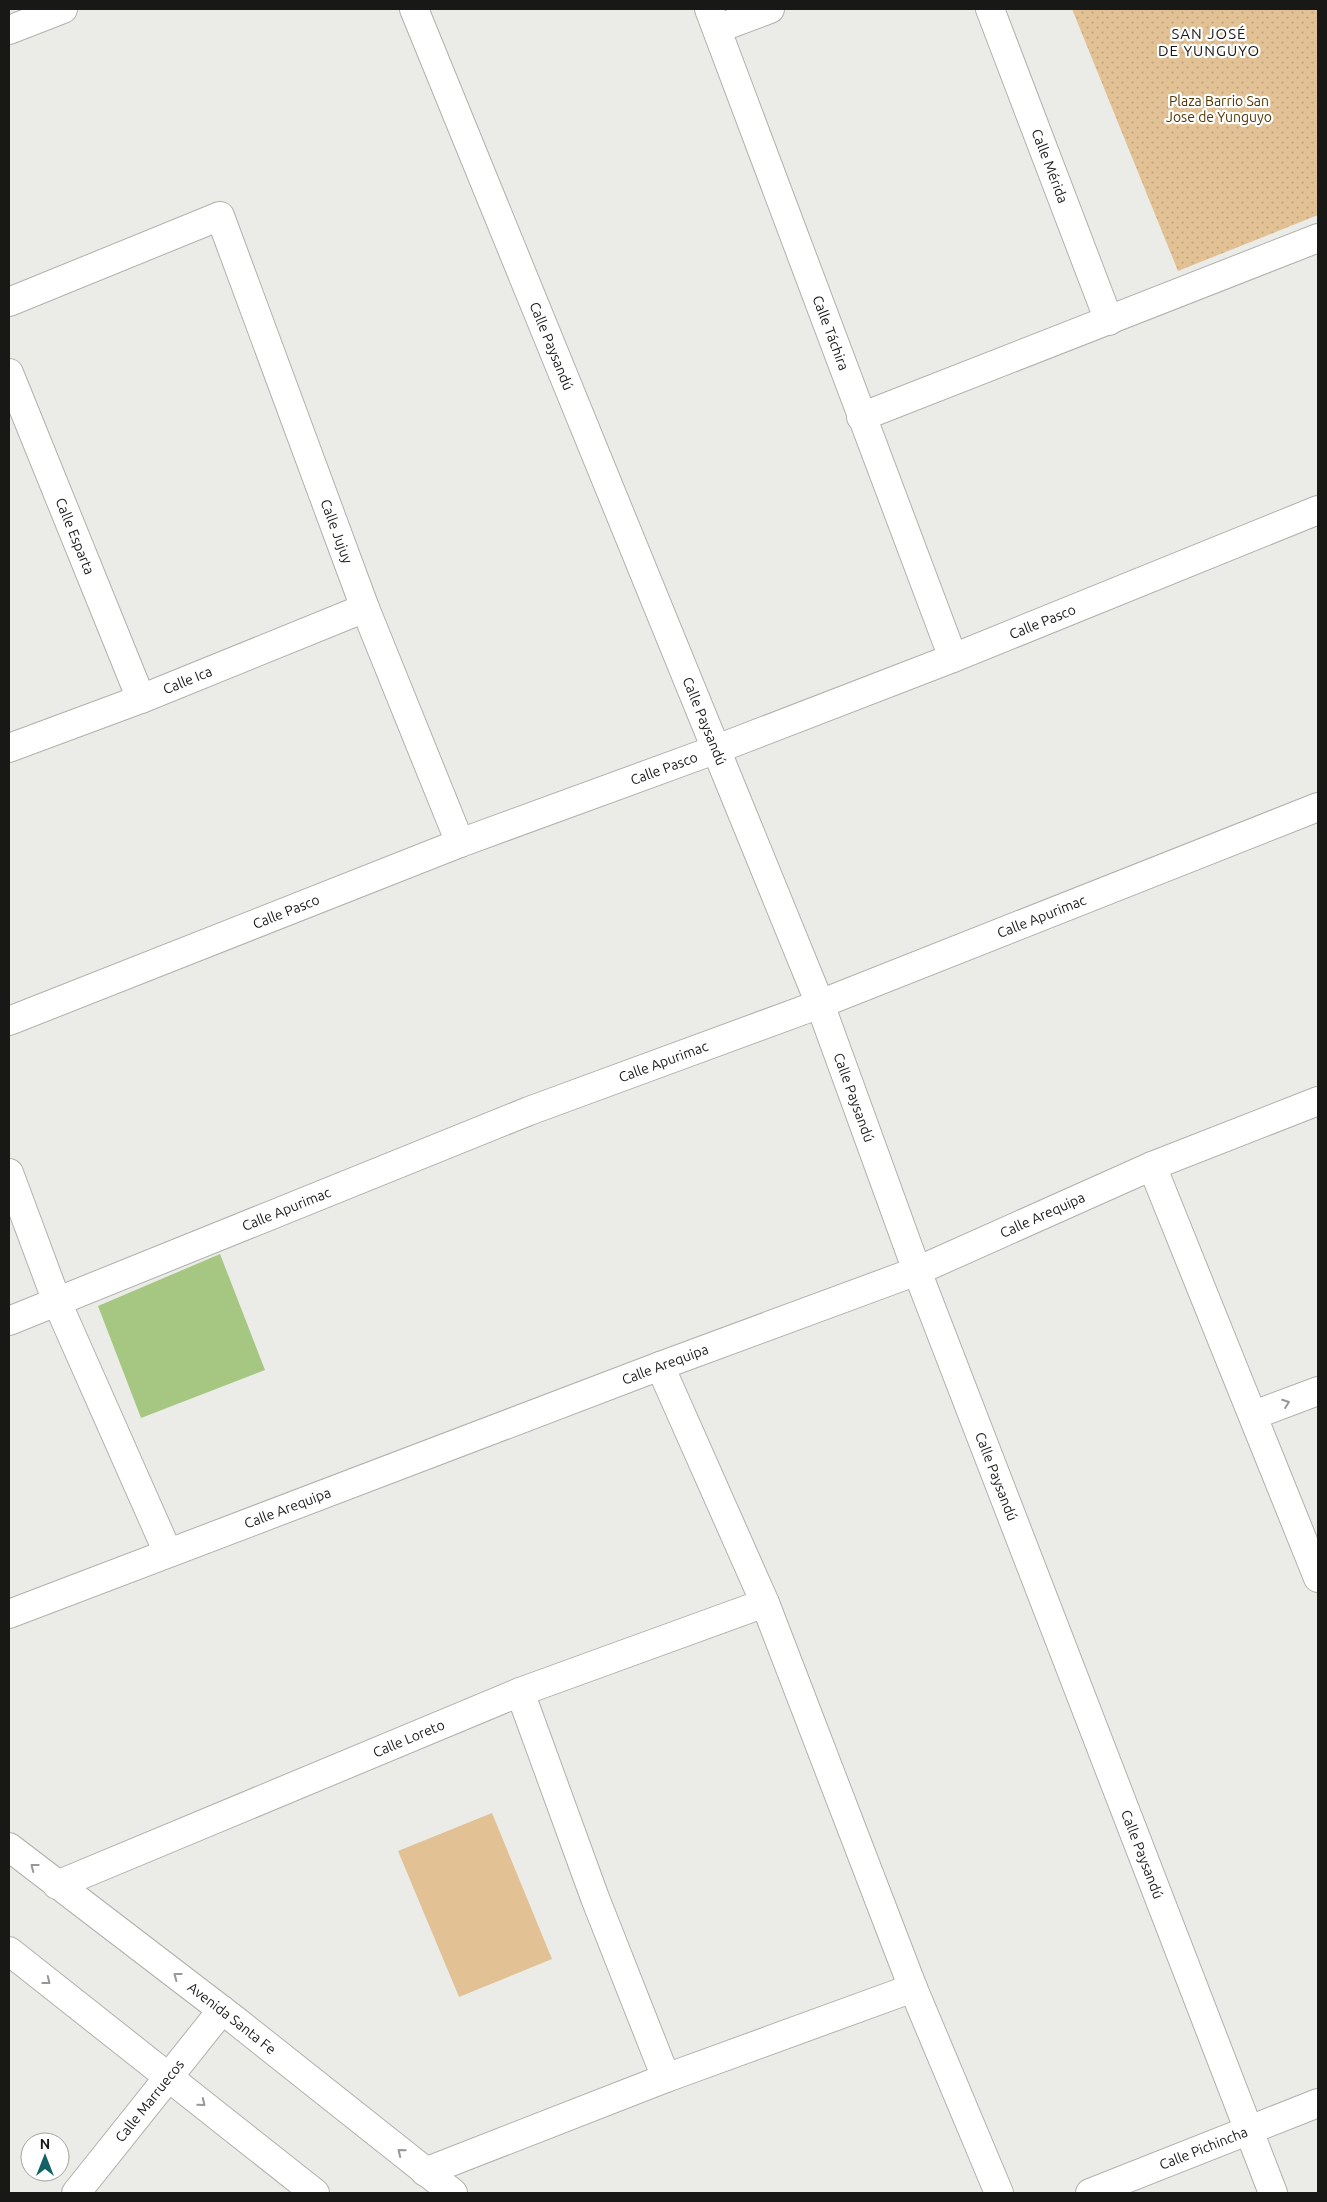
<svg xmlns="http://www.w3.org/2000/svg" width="1327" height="2202" viewBox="0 0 1327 2202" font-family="Ubuntu,sans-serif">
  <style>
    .park { fill: url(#park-dots) }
    .pitch { fill: #e2c195 }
    .building { fill: #a6c782 }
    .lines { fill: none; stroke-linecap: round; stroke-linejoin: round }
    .street-casing { stroke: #b0b1ad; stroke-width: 30 }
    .secondary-casing { stroke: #b0b1ad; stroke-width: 30 }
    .street { stroke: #fff; stroke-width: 28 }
    .secondary { stroke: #fff; stroke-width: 28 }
    .oneway { stroke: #979797 }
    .labels { text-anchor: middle; stroke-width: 4.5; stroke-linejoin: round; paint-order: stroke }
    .park-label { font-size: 14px; fill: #543500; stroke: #fff }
    .street-label { font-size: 14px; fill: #181817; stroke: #fff }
    .neighbourhood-label { font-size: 15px; letter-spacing: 1px; fill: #181817; stroke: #fff }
  </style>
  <defs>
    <pattern id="park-dots" width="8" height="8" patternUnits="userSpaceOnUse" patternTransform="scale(1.25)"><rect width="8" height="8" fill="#e2c195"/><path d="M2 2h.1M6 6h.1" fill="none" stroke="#c1a580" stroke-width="1.8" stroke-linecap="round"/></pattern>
  </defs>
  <rect width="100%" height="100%" fill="#ebece8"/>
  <path class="park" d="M1072,9H1318V215L1178,271Z"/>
  <path class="pitch" d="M492,1813L552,1959L459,1997L398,1851Z"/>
  <path class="building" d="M220,1254L265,1370L141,1418L98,1306Z"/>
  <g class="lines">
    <g class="street-casing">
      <g id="street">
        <path id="s1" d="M414,9L820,1004L917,1271L1273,2193"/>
        <path id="s2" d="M709,9L953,658"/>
        <path id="s3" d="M990,9L1109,321"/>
        <path d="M717,29L770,9"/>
        <path d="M9,30L63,9"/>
        <path id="s4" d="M9,302L220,216L365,608L460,843"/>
        <path id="s5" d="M9,373L141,699"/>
        <path d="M861,417L1318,238"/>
        <path id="s6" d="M9,748L141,699L365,608"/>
        <path id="s7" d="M9,1021L460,843L717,749L953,658L1318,510"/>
        <path d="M1152,1166L1318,1578"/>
        <path d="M9,1173L57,1302L168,1553"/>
        <path id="s8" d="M9,1321L529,1111L820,1004L1318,807"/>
        <path d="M660,1366L765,1603L913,1988L999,2193"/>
        <path d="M1254,1415L1318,1391"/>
        <path id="s9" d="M9,1614L660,1366L917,1271L1152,1166L1318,1101"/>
        <path d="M520,1692L595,1898L666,2078"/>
        <path id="s10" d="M57,1885L520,1692L765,1603"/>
        <path d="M425,2172L666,2078L913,1988"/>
        <path id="s11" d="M76,2193L222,2010"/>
        <path id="s12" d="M1090,2193L1318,2103"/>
      </g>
    </g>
    <g class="secondary-casing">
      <g id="secondary">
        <path id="s13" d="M9,1847L235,2020L453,2193"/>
        <path d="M9,1951L315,2193"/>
      </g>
    </g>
    <use href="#street" class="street"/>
    <use href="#secondary" class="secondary"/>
  </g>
  <defs><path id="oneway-chevron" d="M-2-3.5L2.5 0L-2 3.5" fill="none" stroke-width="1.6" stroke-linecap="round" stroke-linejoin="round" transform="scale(1.25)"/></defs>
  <g class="oneway">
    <use href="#oneway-chevron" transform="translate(1286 1403) rotate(-20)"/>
    <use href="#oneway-chevron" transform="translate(34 1867) rotate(-142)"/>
    <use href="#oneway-chevron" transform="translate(177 1976) rotate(-143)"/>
    <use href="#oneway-chevron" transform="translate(47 1981) rotate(38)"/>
    <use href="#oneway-chevron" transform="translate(202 2103) rotate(39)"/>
    <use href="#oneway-chevron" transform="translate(401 2152) rotate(-141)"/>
  </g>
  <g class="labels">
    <g class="park-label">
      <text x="1219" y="106">Plaza Barrio San<tspan x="1219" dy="16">Jose de Yunguyo</tspan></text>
    </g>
    <g class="street-label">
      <text dy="5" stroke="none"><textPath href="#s3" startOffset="168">Calle Mérida</textPath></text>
      <text dy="5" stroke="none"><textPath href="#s2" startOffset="346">Calle Táchira</textPath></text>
      <text dy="5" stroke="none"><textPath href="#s1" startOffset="364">Calle Paysandú</textPath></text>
      <text dy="5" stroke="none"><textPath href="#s4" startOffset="564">Calle Jujuy</textPath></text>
      <text dy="5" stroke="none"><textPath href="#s5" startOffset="176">Calle Esparta</textPath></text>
      <text dy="5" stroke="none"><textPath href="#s7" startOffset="1108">Calle Pasco</textPath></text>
      <text dy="5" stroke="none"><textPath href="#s6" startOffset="191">Calle Ica</textPath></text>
      <text dy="5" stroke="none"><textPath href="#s1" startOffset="769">Calle Paysandú</textPath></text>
      <text dy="5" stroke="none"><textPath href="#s7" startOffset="702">Calle Pasco</textPath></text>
      <text dy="5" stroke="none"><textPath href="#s7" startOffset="298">Calle Pasco</textPath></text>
      <text dy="5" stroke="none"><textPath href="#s8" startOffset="1109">Calle Apurimac</textPath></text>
      <text dy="5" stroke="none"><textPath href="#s8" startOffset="704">Calle Apurimac</textPath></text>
      <text dy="5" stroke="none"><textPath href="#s1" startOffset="1174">Calle Paysandú</textPath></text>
      <text dy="5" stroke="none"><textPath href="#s8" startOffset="299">Calle Apurimac</textPath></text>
      <text dy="5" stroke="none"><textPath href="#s9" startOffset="1108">Calle Arequipa</textPath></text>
      <text dy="5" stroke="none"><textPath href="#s9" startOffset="702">Calle Arequipa</textPath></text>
      <text dy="5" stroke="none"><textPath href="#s1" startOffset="1579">Calle Paysandú</textPath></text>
      <text dy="5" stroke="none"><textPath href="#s9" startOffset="298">Calle Arequipa</textPath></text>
      <text dy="5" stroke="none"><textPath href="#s10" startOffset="381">Calle Loreto</textPath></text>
      <text dy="5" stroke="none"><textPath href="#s1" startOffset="1984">Calle Paysandú</textPath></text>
      <text dy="5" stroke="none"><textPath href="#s13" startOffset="281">Avenida Santa Fe</textPath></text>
      <text dy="5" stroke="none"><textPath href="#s11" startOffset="118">Calle Marruecos</textPath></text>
      <text dy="5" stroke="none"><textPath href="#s12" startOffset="122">Calle Pichincha</textPath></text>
    </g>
    <g class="neighbourhood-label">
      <text x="1209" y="39">SAN JOSÉ<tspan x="1209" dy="17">DE YUNGUYO</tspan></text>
    </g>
  </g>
  <rect width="1327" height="2202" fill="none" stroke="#181817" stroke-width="20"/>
  <g transform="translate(45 2157)"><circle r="24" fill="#ffffff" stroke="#a3a3a2"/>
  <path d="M0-4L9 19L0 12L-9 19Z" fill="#126268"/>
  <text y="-8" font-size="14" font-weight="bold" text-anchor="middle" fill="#181817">N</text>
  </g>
</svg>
